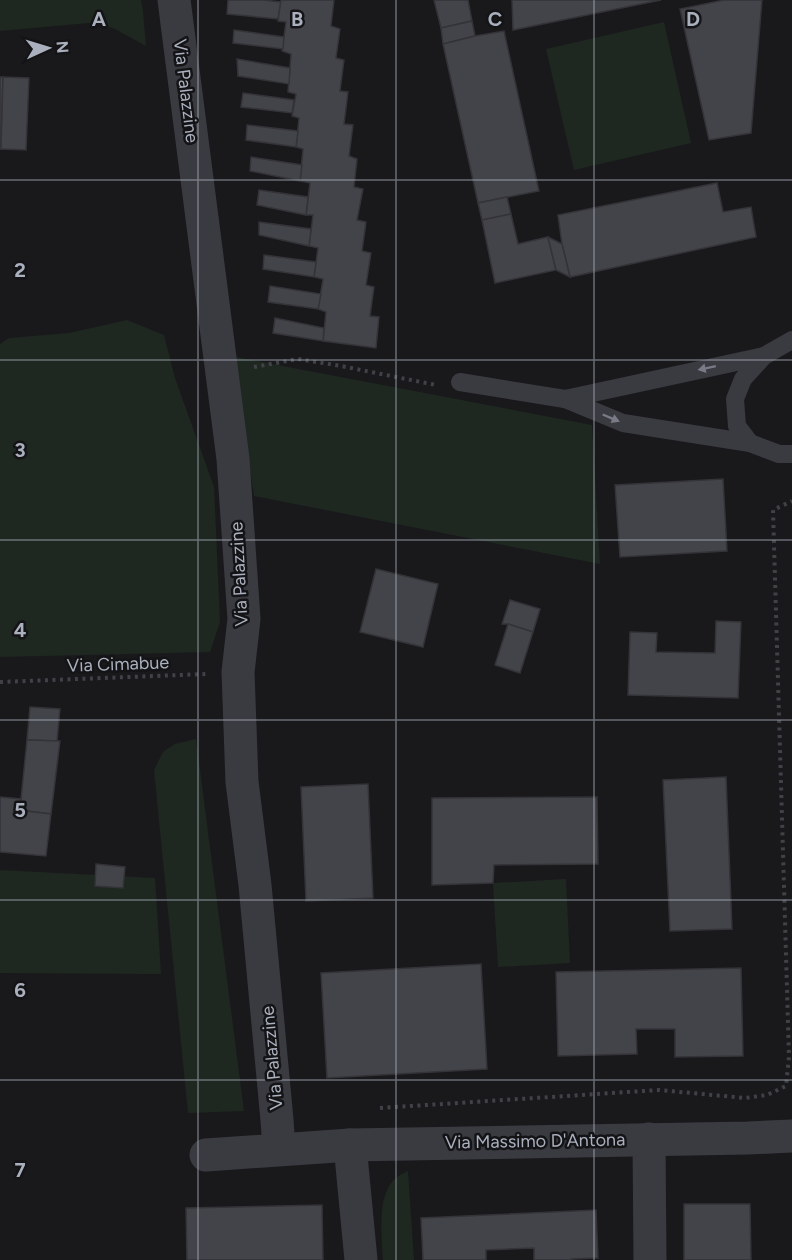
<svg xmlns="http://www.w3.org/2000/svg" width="792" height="1260" viewBox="0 0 792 1260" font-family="Figtree,sans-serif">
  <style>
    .green { fill: #1e2820 }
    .building { fill: #434449; stroke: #333338; stroke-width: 1.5 }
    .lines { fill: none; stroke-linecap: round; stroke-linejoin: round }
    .path { stroke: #404248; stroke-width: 4; stroke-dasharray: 3 4.5; stroke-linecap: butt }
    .lane { stroke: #3a3b41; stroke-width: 18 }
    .street { stroke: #3a3b41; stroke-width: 33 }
    .oneway { fill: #787b85 }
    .grid { fill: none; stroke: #aab0bd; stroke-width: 1.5; stroke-opacity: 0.55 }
    .labels { text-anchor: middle; stroke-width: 5; stroke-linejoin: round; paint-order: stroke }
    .street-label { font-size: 18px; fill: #aab0bd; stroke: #141417 }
    .grid-label { font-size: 20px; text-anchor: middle; font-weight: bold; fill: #aab0bd; stroke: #141417; stroke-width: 5; stroke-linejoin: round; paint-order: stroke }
  </style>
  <rect width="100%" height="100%" fill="#19191c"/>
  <g class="green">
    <path d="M0,0H141L143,11L146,46L113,28L89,23L0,31Z"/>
    <path d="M664,22L691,143L574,170L546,49Z"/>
    <path d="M127,320L164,335L175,378L214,487L220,622L210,652L0,657V344L9,338L69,333Z"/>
    <path d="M236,357L592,425L600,564L254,496L243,424Z"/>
    <path d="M196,739L244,1111L188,1113L154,770L163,752L175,744Z"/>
    <path d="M0,870L155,878L161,974L0,973Z"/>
    <path d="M566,879L570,963L498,967L493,883Z"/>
    <path d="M408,1171L414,1260H383C382,1236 376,1194 396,1178C399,1175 404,1173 408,1171Z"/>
  </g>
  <g class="building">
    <path d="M228,0H263L281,2L278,19L227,14Z"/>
    <path d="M281,0H334L331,26L340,29L336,58L344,60L340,91L348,92L344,124L353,125L349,156L357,159L354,187L363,189L357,220L366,222L362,251L371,253L366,285L374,287L370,316L379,317L376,348L323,341L326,312L318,309L323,279L314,277L318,248L309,246L313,215H306L310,183L300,181L303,149L296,147L299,118L292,116L296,94L288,92L291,54L282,51L286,22L278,21Z"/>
    <path d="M434,0H468L472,21L441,28Z"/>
    <path d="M512,0H661L513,30Z"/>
    <path d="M724,0H762L751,133L709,140L680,9Z"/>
    <path d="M472,21L475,36L443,44L441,28Z"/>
    <path d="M234,30L284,37L283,49L233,43Z"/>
    <path d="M504,31L539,191L478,203L443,44L475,36Z"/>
    <path d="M237,59L290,68L289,84L238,76Z"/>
    <path d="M0,77H3L1,149H0Z"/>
    <path d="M3,77L29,78L26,150L1,149Z"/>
    <path d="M243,93L294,100L292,113L241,107Z"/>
    <path d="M247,125L298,131L296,147L246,140Z"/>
    <path d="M251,157L302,165L300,181L250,171Z"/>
    <path d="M717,183L723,212L751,207L756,237L570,277L562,244L558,215Z"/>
    <path d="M259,190L308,197L306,215L257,205Z"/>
    <path d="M507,197L511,214L482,220L478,203Z"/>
    <path d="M511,214L518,244L548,237L556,270L495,283L482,220Z"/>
    <path d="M259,222L311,229L309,246L259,235Z"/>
    <path d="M548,237L562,244L570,277L556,270Z"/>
    <path d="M264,255L316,262L314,277L263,269Z"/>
    <path d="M270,286L321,294L318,309L268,302Z"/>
    <path d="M275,318L324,328L323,341L273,333Z"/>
    <path d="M723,479L727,551L620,557L615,485Z"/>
    <path d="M376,569L438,584L423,647L360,632Z"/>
    <path d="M510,600L540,609L533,632L508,624H502Z"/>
    <path d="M716,621L741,622L738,698L628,695L630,632L657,633L656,652L715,653Z"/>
    <path d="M508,624L533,632L520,673L495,665Z"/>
    <path d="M30,707L60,709L57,741L27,740Z"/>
    <path d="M27,740L60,741L51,814L18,810L21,799Z"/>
    <path d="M726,777L732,929L670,931L663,780Z"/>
    <path d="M368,784L373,898L306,901L301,787Z"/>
    <path d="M0,797L21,799L18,810L51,814L46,856L0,852Z"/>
    <path d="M597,797L598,864L494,865L493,883L432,885V798Z"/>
    <path d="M96,864L125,867L123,888L95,886Z"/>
    <path d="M481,964L487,1069L327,1078L321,973Z"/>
    <path d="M741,968L743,1056L675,1057V1029H636L637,1054L558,1056L556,972Z"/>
    <path d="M684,1204H750L751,1260H684Z"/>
    <path d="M322,1205L323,1260H187L186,1208Z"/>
    <path d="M596,1210L598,1258L572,1259L573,1260H534V1248L486,1250V1260H423L421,1218Z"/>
  </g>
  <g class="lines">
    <g class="path">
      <path d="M254,367L298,359L341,366L436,385"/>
      <path d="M0,682L206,674"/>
      <path d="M380,1108L659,1090L745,1098L767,1095L786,1086L789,1057L773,510L792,501"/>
    </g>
    <g class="lane">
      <path d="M792,340L764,356L743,379L735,399L737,426L750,443L779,454H792"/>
      <path d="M460,382L565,399"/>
      <path d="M750,443L623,423L565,399L764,356"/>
    </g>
    <g class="street">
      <path d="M174,0L233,459L244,619L238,672L242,782L255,885L277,1120L279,1149"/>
      <path d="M649,1139L650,1260"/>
      <path d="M350,1145L361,1260"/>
      <path d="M206,1155L350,1145L748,1138L792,1136"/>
    </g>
  </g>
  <defs><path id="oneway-solid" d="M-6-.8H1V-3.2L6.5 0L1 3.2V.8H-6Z" transform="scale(1.5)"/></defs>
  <g class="oneway">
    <use href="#oneway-solid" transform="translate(707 368) rotate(168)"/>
    <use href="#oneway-solid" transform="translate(611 418) rotate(23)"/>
  </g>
  <path class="grid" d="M198,0V1260M396,0V1260M594,0V1260M0,180H792M0,360H792M0,540H792M0,720H792M0,900H792M0,1080H792"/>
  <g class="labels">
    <g class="street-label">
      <text transform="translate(186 91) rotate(83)" y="6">Via Palazzine</text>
      <text transform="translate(239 574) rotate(-93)" y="6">Via Palazzine</text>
      <text transform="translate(118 664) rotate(-2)" y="6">Via Cimabue</text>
      <text transform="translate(272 1058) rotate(-95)" y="6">Via Palazzine</text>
      <text transform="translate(535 1141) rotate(-1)" y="6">Via Massimo D'Antona</text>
    </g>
  </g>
  <g class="grid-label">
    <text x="99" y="26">A</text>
    <text x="297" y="26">B</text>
    <text x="495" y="26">C</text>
    <text x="693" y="26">D</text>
    <text x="20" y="277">2</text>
    <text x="20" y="457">3</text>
    <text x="20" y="637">4</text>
    <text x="20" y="817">5</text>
    <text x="20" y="997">6</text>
    <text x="20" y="1177">7</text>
  </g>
  <g transform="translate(48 48) rotate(86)" stroke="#141417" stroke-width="4.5" paint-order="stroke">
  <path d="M0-4.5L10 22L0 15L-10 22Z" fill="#aab0bd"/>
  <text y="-9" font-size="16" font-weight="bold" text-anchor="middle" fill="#aab0bd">N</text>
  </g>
</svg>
